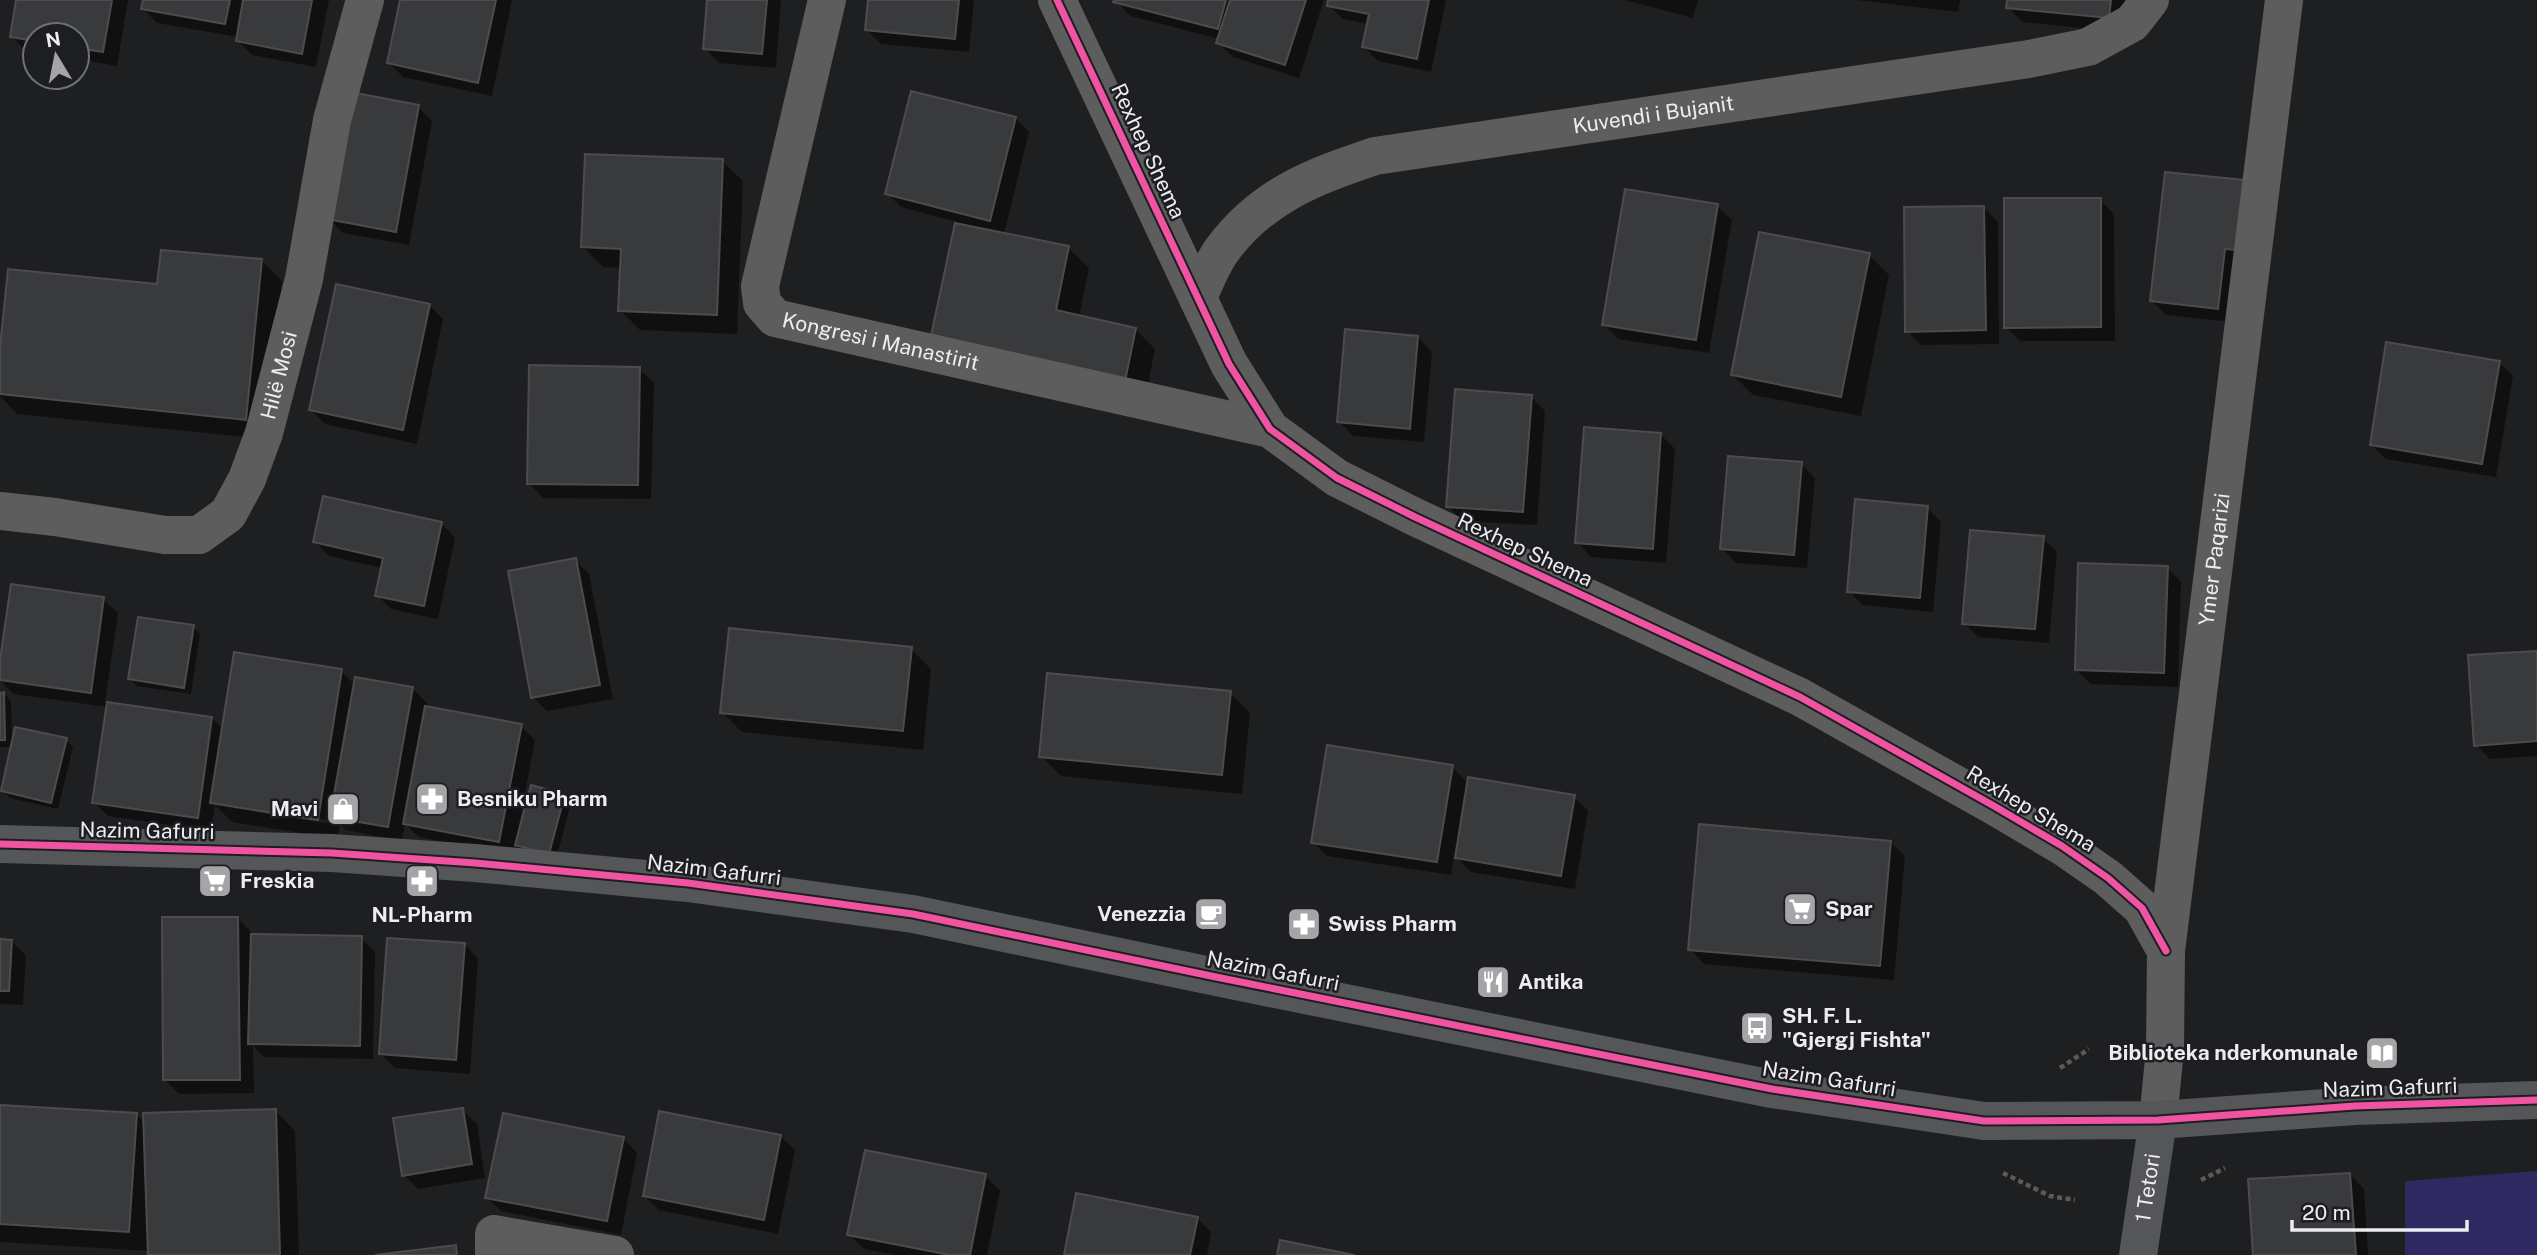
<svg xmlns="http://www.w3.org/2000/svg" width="2537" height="1255" viewBox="0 0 2537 1255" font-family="'Public Sans',sans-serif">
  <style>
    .green { fill: #2e2960 }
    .shadow { fill: #0007; fill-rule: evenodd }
    .building { fill: #393a3c; stroke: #4c4c4e; stroke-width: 2 }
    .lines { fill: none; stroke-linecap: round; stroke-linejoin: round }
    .path { stroke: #5b5b5c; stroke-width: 4.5; stroke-dasharray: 5 3.5; stroke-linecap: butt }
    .street { stroke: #5d5d5e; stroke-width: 38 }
    .secondary { stroke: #555658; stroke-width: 38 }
    .cycleway-casing { stroke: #1d1e22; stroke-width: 11 }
    .cycleway { stroke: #f153a3; stroke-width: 7 }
    .labels { text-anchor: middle; stroke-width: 5; stroke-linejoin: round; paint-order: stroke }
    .street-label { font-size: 21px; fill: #ededf0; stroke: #1d1e22 }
    .poi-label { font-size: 21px; font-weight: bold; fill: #ededf0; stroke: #1d1e22; text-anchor: start }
  </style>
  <rect width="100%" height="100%" fill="#1e1f21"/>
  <path class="green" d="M2537,1171V1255H2405V1181Z"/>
  <g class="shadow">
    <path d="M18,0H128L117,66L77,59V35H35V52L26,51L12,37Z"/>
    <path d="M144,0H329L316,67L252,55L237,40L238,37L157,23L143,9Z"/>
    <path d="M402,0H512L492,96L403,77L389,63Z"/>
    <path d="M709,0H781L776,68L719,63L705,48Z"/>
    <path d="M870,0H974L969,52L881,44L867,30Z"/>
    <path d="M1116,0H1324L1299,78L1233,57L1218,42L1220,39L1130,16Z"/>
    <path d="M1330,0H1446L1431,72L1378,61L1363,46L1368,24L1343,19L1329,5Z"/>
    <path d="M1625,0H1698L1693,18Z"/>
    <path d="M1857,0H1960L1958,12Z"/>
    <path d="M2008,0H2126L2123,32L2022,22L2008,7Z"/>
    <path d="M418,107L432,121L409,245L343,233L329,219Z"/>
    <path d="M1015,118L1029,132L1004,234L1068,248L1089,268L1079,317L1135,329L1155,349L1144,405L931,345L957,222L901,207L887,193Z"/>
    <path d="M722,161L743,181L737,334L640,330L620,310L622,268L603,267L583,247Z"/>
    <path d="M2243,182L2232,322L2166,315L2152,301Z"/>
    <path d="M2100,200L2114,214L2115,341H2020L2006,327Z"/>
    <path d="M1717,206L1732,220L1709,353L1618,339L1604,324Z"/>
    <path d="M1983,207L1998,222L1999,344L1921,345L1907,331Z"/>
    <path d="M1869,255L1889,275L1861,416L1753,395L1733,375Z"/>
    <path d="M262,261L282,281L266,439L17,414L0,396V364Z"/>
    <path d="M429,305L443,319L417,444L325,424L311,410Z"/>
    <path d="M1418,337L1432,352L1424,442L1353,436L1339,421Z"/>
    <path d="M2499,362L2513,376L2496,477L2386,459L2371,445Z"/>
    <path d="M639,369L654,383L651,499L543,498L529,483Z"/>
    <path d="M1531,397L1545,411L1537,525L1462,521L1448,506Z"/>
    <path d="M1660,434L1675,449L1666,563L1591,557L1577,542Z"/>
    <path d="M1801,464L1815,478L1807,568L1736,563L1722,548Z"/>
    <path d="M1927,507L1941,522L1933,612L1863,605L1848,591Z"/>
    <path d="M441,523L455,538L438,619L391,609L377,595L382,568L329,556L315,542Z"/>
    <path d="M2043,538L2057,552L2049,643L1978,637L1964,623Z"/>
    <path d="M575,560L589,574L613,699L547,711L533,697Z"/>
    <path d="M2167,567L2181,582L2178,687L2091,684L2076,670Z"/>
    <path d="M103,599L118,613L105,703L212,718L224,730L341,671L355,685L413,689L427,703L426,708L521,726L535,740L518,830L520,831L564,796L571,803L556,860L523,852L515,843L513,855L419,837L405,824L402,841L346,830L340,824L338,839L232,822L215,805L211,831L108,816L94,802L108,707L13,694L0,680V672ZM233,804L327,820L326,823L233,808Z"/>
    <path d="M193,627L200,634L191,694L137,686L130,679Z"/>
    <path d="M911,649L931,669L923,750L742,732L722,712Z"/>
    <path d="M2537,652V756L2490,759L2476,745Z"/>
    <path d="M1230,693L1250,713L1242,794L1061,776L1041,756Z"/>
    <path d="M0,694H4L11,701L12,745L66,740L73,747L58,809L10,798L3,791L13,747H0Z"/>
    <path d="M1452,767L1469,784L1574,797L1588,811L1575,889L1471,872L1454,855L1451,875L1327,856L1313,842Z"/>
    <path d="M1890,842L1905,856L1894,980L1704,964L1690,949Z"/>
    <path d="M238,918L252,933V936L361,938L375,952L373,1059L264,1057L253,1046L254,1093L179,1094L165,1080Z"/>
    <path d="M0,941H12L26,956L23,1005L0,1004Z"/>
    <path d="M464,944L478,958L470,1074L395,1068L380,1053Z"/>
    <path d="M0,1106L137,1115L145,1124L275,1110L295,1131L299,1255H150L149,1251L0,1242Z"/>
    <path d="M462,1110L477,1124L485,1178L418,1189L404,1175Z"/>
    <path d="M780,1136L795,1150L778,1234L659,1210L644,1196Z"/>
    <path d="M623,1138L637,1153L621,1235L501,1211L487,1197Z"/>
    <path d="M2350,1174L2364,1189L2368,1255H2255Z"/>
    <path d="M985,1176L1000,1190L987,1255H896L864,1249L849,1234Z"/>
    <path d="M1197,1218L1211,1232L1207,1255H1065Z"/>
  </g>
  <g class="building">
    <path d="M16,0H112L103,52L77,48V35H35V41L10,37Z"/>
    <path d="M143,0H230L225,24L141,9Z"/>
    <path d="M243,0H312L302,54L236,41Z"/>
    <path d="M400,0H496L478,83L387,63Z"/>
    <path d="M707,0H767L762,54L703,49Z"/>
    <path d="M868,0H959L955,39L865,30Z"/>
    <path d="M1114,0H1226L1218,29L1113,2Z"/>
    <path d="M1230,0H1306L1285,65L1216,43Z"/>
    <path d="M1328,0H1429L1417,59L1362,47L1369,14L1327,6Z"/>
    <path d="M2007,0H2111L2109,18L2006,8Z"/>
    <path d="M911,91L1016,117L990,221L885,194Z"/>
    <path d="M351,92L419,105L396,232L327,219Z"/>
    <path d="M585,154L723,159L717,315L618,311L621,249L581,247Z"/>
    <path d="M2165,172L2244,180L2236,250L2225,249L2218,309L2150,301Z"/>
    <path d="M1625,189L1718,204L1696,340L1602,325Z"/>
    <path d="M2004,198H2101V327L2004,328Z"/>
    <path d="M1984,206L1986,330L1905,332L1904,207Z"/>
    <path d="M955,223L1069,246L1056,310L1136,328L1124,386L929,345Z"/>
    <path d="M1759,232L1870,253L1841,397L1731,375Z"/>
    <path d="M161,250L262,259L246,420L0,394V347L8,269L157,284Z"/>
    <path d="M336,284L430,304L403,430L309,410Z"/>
    <path d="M1345,329L1418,336L1410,429L1337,422Z"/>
    <path d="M2386,342L2500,361L2482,464L2370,445Z"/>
    <path d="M529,365L640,367L638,485L527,484Z"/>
    <path d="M1455,389L1532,395L1523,512L1446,507Z"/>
    <path d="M1584,427L1661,433L1653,549L1575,543Z"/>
    <path d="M1728,456L1802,462L1794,555L1720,549Z"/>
    <path d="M323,496L442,522L424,606L375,596L383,558L313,542Z"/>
    <path d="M1855,499L1928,506L1920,598L1847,592Z"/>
    <path d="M1970,530L2044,536L2035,629L1962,624Z"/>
    <path d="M576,558L600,685L531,698L508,571Z"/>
    <path d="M2078,563L2168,566L2164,673L2075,670Z"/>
    <path d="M11,584L104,597L91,693L0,680V660Z"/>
    <path d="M138,617L194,625L184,688L128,679Z"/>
    <path d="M729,628L912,647L903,731L720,713Z"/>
    <path d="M2537,651V741L2474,746L2468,655Z"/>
    <path d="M234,652L342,669L318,820L210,803Z"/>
    <path d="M1047,673L1231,691L1222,775L1039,757Z"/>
    <path d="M355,677L413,687L388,827L330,817Z"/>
    <path d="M4,692L5,740H0V693Z"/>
    <path d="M107,702L212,717L198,818L92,803Z"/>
    <path d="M425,706L522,724L499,842L403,824Z"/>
    <path d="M15,727L67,738L51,803L1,791Z"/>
    <path d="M1327,745L1453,765L1437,862L1311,843Z"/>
    <path d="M1468,777L1575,795L1561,876L1455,858Z"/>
    <path d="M531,785L565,794L549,854L515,845Z"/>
    <path d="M1699,824L1891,841L1880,966L1688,950Z"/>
    <path d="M162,917H238L240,1080H163Z"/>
    <path d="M251,934L362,936L360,1046L248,1044Z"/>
    <path d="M387,938L465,943L456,1060L379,1054Z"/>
    <path d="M0,939L12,940L9,991H0Z"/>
    <path d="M0,1105L137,1113L129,1232L0,1224Z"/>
    <path d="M463,1108L472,1164L402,1176L393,1118Z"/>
    <path d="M276,1109L280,1255H148L143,1113Z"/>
    <path d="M659,1111L781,1135L764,1220L643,1196Z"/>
    <path d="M503,1113L624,1137L607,1221L485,1198Z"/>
    <path d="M865,1150L986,1174L970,1255H950L847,1235Z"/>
    <path d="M2350,1173L2356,1255H2253L2248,1179Z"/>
    <path d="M1076,1193L1198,1217L1190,1255H1064Z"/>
    <path d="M1280,1240L1354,1255H1277Z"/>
    <path d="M456,1245L457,1255H375Z"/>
  </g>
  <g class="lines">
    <g class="path">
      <path d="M2060,1068L2089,1049"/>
      <path d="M2003,1173L2050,1196L2075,1200"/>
      <path d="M2201,1180L2225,1168"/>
    </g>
    <g class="street">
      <path id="s1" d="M827,0L760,286L762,303L775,318L1270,429"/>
      <path d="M1057,0L1229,364L1270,429L1337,478L1415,517L1800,697L1994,806L2062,846L2108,878L2142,908L2166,951"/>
      <path id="s2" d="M1198,298C1205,282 1212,264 1222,250C1263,195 1313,177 1375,156L2029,59L2088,47L2132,23L2150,0"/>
      <path id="s3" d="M0,511L55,517L165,535H199L228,514L247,479L264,433L304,279L332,120L365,0"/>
      <path id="s4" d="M2158,1120L2165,1049L2166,951L2284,0"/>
      <path d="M494,1255V1234L615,1255"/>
    </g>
    <g class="secondary">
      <path d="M0,844L332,853L475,863L688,883L913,914L1216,977L1772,1089L1984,1121L2158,1120L2355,1106L2537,1100"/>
      <path id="s5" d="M2138,1255L2158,1120"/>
    </g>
    <g class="cycleway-casing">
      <g id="cycleway">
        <path d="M1057,0L1229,364L1270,429L1337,478L1415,517L1800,697L1994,806L2062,846L2108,878L2142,908L2166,951"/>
        <path d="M0,844L332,853L475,863L688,883L913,914L1216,977L1772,1089L1984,1121L2158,1120L2355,1106L2537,1100"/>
      </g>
    </g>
    <use href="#cycleway" class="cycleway"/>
  </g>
  <defs>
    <g id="pharmacy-square" transform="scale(1.75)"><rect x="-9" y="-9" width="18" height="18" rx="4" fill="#a5a5a8" stroke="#1d1e22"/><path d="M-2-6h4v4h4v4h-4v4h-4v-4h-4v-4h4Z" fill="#fff"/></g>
    <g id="shop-square" transform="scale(1.75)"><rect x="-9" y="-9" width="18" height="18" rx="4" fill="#a5a5a8" stroke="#1d1e22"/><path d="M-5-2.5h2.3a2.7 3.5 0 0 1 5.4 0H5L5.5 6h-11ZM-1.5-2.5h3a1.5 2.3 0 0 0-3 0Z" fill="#fff"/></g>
    <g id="supermarket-square" transform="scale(1.75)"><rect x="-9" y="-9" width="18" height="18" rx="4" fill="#a5a5a8" stroke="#1d1e22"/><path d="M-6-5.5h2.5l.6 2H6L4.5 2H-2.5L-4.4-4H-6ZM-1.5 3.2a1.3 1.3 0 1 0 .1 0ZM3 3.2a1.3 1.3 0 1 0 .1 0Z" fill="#fff"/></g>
    <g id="cafe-square" transform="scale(1.75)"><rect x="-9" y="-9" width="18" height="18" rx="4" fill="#a5a5a8" stroke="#1d1e22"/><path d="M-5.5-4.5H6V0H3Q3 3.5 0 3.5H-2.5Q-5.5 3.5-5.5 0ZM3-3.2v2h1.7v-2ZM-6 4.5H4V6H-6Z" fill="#fff"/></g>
    <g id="restaurant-square" transform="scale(1.75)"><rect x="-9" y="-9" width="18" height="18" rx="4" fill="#a5a5a8" stroke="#1d1e22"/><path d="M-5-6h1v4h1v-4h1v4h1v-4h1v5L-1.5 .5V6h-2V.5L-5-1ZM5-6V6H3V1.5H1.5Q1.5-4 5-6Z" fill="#fff"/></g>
    <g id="bus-square" transform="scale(1.75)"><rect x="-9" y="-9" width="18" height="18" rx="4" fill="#a5a5a8" stroke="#1d1e22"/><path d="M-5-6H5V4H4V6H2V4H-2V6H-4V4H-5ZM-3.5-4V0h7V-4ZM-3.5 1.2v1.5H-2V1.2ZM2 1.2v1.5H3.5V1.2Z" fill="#fff"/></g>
    <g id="library-square" transform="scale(1.75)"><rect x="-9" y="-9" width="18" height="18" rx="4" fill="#a5a5a8" stroke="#1d1e22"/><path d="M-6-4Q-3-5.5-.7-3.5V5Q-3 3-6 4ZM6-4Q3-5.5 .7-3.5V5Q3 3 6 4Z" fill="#fff"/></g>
  </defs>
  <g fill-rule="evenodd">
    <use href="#pharmacy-square" x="432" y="799"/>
    <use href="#shop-square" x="343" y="809"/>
    <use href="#supermarket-square" x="215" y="881"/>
    <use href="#pharmacy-square" x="422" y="881"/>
    <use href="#supermarket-square" x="1800" y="909"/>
    <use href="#cafe-square" x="1211" y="914"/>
    <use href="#pharmacy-square" x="1304" y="924"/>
    <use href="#restaurant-square" x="1493" y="982"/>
    <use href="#bus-square" x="1757" y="1028"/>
    <use href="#library-square" x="2382" y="1053"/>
  </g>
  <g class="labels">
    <g class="street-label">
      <text dy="7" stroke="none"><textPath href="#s2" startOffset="518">Kuvendi i Bujanit</textPath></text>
      <text transform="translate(1148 151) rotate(65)" y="7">Rexhep Shema</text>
      <text dy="7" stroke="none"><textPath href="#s1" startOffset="439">Kongresi i Manastirit</textPath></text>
      <text dy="7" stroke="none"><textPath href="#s3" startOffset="385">Hilë Mosi</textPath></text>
      <text transform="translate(1525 550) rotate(25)" y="7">Rexhep Shema</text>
      <text dy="7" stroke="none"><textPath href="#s4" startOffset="564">Ymer Paqarizi</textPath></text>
      <text transform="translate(2031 809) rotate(31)" y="7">Rexhep Shema</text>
      <text transform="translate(147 831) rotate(1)" y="7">Nazim Gafurri</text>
      <text transform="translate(714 870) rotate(7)" y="7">Nazim Gafurri</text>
      <text transform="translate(1273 971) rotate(11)" y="7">Nazim Gafurri</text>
      <text transform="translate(1829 1079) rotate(9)" y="7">Nazim Gafurri</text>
      <text transform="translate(2390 1088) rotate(-2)" y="7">Nazim Gafurri</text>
      <text dy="7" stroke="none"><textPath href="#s5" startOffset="68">1 Tetori</textPath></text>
    </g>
    <g class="poi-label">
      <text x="457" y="806">Besniku Pharm</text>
      <text x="318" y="816" text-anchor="end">Mavi</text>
      <text x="240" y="888">Freskia</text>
      <text x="1825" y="916">Spar</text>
      <text x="1186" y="921" text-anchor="end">Venezzia</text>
      <text x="422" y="922" text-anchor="middle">NL-Pharm</text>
      <text x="1328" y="931">Swiss Pharm</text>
      <text x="1518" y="989">Antika</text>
      <text x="1782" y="1023">SH. F. L.<tspan x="1782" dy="24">"Gjergj Fishta"</tspan></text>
      <text x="2358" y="1060" text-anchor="end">Biblioteka nderkomunale</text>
    </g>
  </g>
  <g transform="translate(56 56) rotate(350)"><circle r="33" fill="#1d1e22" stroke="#707174" stroke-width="2"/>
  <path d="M0-5L12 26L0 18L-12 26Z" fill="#a5a5a8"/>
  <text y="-10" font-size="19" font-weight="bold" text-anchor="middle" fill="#ededf0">N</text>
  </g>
  <path d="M2292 1220v10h175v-10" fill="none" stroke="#ededf0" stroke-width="3.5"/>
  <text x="2302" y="1220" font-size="21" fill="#ededf0" stroke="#1d1e22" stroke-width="5" paint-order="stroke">20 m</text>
</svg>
